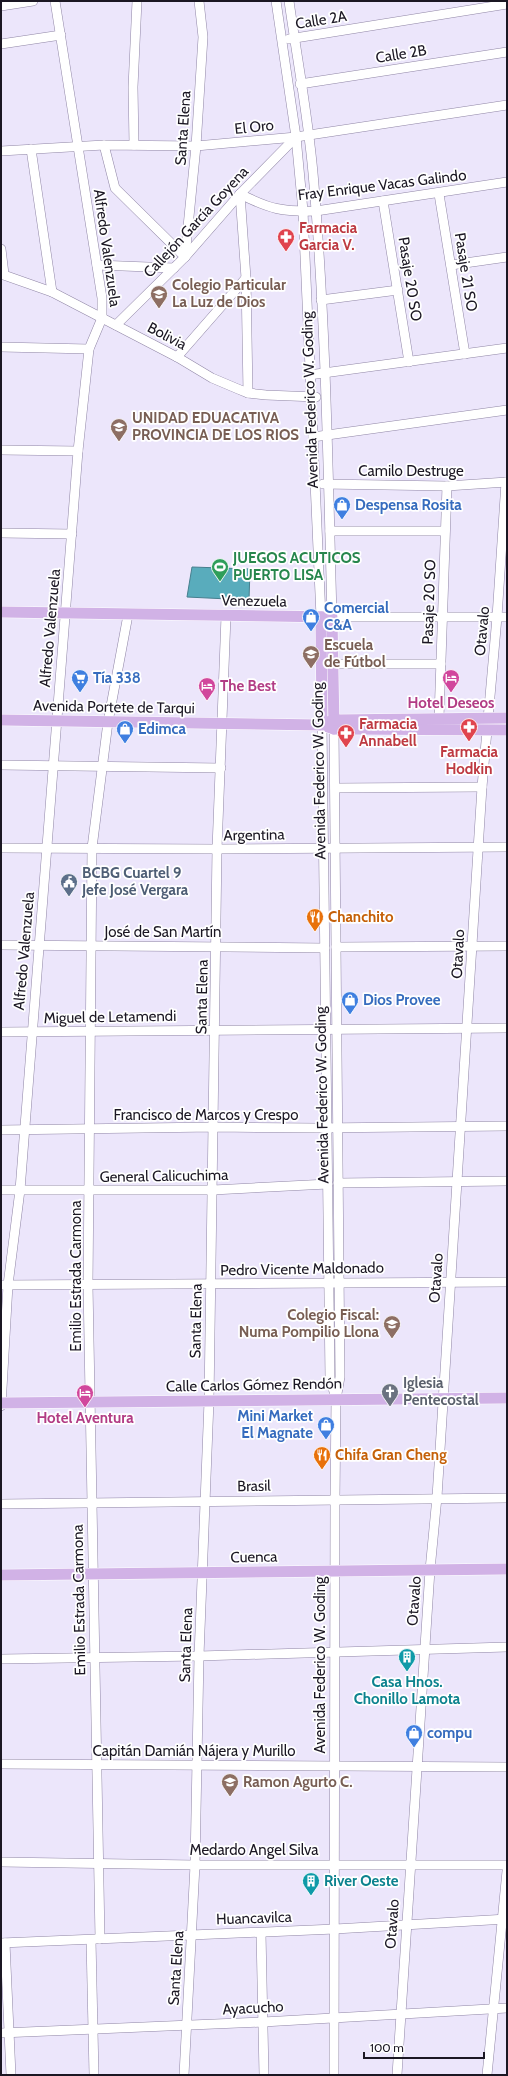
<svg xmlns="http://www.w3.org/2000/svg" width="508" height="2076" viewBox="0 0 508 2076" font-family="Cabin,sans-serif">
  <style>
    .water { fill: #59acbc; stroke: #467f8e }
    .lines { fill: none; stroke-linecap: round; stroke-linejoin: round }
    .minor-casing { stroke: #9086a6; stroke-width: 10 }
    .major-casing { stroke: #fff; stroke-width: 12 }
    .minor { stroke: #fff; stroke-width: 9 }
    .major { stroke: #d1b2e6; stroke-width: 11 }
    .labels { text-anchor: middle; stroke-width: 3.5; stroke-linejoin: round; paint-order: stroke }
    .street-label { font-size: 15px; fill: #1b1723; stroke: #fff }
    .health-label { font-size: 15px; font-weight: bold; fill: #be3a42; stroke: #fff; text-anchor: start }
    .education-label { font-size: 15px; font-weight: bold; fill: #785e54; stroke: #fff; text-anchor: start }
    .shop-label { font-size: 15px; font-weight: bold; fill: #366cbe; stroke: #fff; text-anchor: start }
    .leisure-label { font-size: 15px; font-weight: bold; fill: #27864d; stroke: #fff; text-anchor: start }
    .hotel-label { font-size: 15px; font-weight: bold; fill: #b23c85; stroke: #fff }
    .service-label { font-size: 15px; font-weight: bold; fill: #4e5e75; stroke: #fff; text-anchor: start }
    .food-label { font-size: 15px; font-weight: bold; fill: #c56008; stroke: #fff; text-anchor: start }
    .worship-label { font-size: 15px; font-weight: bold; fill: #5b616d; stroke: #fff; text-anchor: start }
    .culture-label { font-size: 15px; font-weight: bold; fill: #0d838f; stroke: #fff }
  </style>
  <rect width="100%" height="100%" fill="#ece6fb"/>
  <path class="water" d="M192,567L250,569L249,600L187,597Z"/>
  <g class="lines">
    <g class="minor-casing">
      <g id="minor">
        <path d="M276,1L296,137L303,211L321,617"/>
        <path d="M289,1C297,58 308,116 313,173C326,321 328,469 332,617H507"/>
        <path d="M1,6L33,1"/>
        <path d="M289,39L507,4"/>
        <path d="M1,44L61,35"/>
        <path d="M300,84L507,52"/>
        <path d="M104,145L115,188L185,257"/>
        <path d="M134,145L133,87L137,1"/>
        <path d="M31,149L52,292"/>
        <path d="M1,151L104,145L196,146L296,137L507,105"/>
        <path d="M240,194C270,209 282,212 316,211L507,182"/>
        <path d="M240,194L246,278L248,393"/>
        <path d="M439,194L465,354"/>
        <path d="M383,201L409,362"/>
        <path d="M1,249L4,274"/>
        <path d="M185,257L196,146L203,37L199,1"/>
        <path d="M97,265L174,268"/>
        <path d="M451,265L507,257"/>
        <path d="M1,274L52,292L177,357L212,378L238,389L248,393L266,395L316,397"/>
        <path d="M321,300L398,290"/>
        <path d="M116,325L185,257L240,194L296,137"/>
        <path d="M1,347L89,349"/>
        <path d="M177,357L246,278"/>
        <path d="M309,375L507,348"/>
        <path d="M313,437L507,410"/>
        <path d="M1,450L78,451"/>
        <path d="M323,484L447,486L507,482"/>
        <path d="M330,531H445"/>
        <path d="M1,533L72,534"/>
        <path d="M333,664H441"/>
        <path d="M439,718L447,486"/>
        <path d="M322,725L330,1378L335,1395"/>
        <path d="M334,729L340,1377L336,1399L335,1500L334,2075"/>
        <path d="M1,765L221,768"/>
        <path d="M335,788L482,787"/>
        <path d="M1,848L217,849L507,847"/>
        <path d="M1,945L325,948"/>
        <path d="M336,947L507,946"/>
        <path d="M1,1032L507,1028"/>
        <path d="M1,1130L214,1127L317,1128L507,1126"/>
        <path d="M338,1183L507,1181"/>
        <path d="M1,1190H213L328,1184"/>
        <path d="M1,1285L507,1282"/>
        <path d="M1,1406L8,1285L20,1190L78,451L89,349L102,318V298L55,1"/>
        <path d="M1,1504L507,1498"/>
        <path d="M1,1659L199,1656L507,1647"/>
        <path d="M1,1764L507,1767"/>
        <path d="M1,1862L195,1865H507"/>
        <path d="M261,1933L264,2075"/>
        <path d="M100,1939L88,1285L92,848L108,722L128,615"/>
        <path d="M91,1940L94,2075"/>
        <path d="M1,1943L335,1929L507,1919"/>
        <path d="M5,1943L11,2075"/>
        <path d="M1,2033L263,2022L507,2008"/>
        <path d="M184,2075L195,1865L199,1656L209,1401L217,849L226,616"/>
        <path d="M397,2075L430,1570L437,1497L482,787L497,617L506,482"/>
        <path d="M487,2075L507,1871"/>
      </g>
    </g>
    <g class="major-casing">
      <g id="major">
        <path d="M1,612L332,617L334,729"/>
        <path d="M321,617L322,725"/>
        <path d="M1,720L322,725L334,729L507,730"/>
        <path d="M328,722L334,720L507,718"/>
        <path d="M1,1403L507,1398"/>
        <path d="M1,1575L507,1569"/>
      </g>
    </g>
    <use href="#minor" class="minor"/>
    <use href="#major" class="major"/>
  </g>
  <defs>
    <g id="pharmacy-pin" transform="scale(0.9)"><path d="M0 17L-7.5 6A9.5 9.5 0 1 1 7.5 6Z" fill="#e0444e" stroke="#fff"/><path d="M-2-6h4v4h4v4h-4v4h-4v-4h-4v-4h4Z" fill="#fff"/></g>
    <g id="school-pin" transform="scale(0.9)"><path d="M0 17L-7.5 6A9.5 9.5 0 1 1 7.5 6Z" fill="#8d6e63" stroke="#fff"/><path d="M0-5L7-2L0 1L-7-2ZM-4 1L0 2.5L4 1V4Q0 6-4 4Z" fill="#fff"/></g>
    <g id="shop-pin" transform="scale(0.9)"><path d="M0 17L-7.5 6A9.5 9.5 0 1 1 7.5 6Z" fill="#3f7fe0" stroke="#fff"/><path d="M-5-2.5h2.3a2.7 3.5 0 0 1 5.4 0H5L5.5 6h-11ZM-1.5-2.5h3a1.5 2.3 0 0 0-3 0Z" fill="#fff"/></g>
    <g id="stadium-pin" transform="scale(0.9)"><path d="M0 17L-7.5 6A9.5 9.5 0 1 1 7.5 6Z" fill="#2e9e5b" stroke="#fff"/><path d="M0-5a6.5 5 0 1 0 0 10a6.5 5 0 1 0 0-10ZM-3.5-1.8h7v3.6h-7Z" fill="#fff"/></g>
    <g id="supermarket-pin" transform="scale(0.9)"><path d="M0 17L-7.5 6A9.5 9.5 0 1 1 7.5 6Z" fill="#3f7fe0" stroke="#fff"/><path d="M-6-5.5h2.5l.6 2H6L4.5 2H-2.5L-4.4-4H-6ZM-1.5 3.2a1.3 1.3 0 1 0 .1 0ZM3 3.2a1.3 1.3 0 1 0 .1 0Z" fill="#fff"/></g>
    <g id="hotel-pin" transform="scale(0.9)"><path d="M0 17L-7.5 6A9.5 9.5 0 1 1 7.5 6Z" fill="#d1479c" stroke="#fff"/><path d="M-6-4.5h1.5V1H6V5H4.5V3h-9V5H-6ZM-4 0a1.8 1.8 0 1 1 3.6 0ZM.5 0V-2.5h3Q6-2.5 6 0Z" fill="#fff"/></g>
    <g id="civic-pin" transform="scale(0.9)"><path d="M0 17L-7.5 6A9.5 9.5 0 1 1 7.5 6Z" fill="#5c6f8a" stroke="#fff"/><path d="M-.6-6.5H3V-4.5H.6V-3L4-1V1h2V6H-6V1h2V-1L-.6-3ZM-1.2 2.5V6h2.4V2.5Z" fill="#fff"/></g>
    <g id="restaurant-pin" transform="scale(0.9)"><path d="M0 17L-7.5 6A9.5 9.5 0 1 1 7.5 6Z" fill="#e8710a" stroke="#fff"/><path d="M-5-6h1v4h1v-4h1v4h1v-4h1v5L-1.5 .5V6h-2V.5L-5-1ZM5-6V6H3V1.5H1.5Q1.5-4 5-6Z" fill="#fff"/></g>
    <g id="church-pin" transform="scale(0.9)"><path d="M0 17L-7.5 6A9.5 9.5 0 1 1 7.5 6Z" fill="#6b7280" stroke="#fff"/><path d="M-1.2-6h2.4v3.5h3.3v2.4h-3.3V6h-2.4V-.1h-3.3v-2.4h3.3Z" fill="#fff"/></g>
    <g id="building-pin" transform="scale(0.9)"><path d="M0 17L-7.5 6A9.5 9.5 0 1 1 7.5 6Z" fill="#0f9aa8" stroke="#fff"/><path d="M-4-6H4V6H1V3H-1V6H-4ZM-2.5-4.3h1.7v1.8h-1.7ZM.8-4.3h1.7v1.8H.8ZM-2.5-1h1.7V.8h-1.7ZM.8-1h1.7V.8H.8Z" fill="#fff"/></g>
  </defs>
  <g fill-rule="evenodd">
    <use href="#pharmacy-pin" x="286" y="237"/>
    <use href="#school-pin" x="159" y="294"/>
    <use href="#school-pin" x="119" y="427"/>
    <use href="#shop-pin" x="342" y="505"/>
    <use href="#stadium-pin" x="220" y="567"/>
    <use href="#shop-pin" x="311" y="617"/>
    <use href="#school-pin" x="311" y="654"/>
    <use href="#supermarket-pin" x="80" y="678"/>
    <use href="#hotel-pin" x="451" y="678"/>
    <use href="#hotel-pin" x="207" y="686"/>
    <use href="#pharmacy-pin" x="469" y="727"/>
    <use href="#shop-pin" x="125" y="729"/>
    <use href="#pharmacy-pin" x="346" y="733"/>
    <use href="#civic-pin" x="69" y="882"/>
    <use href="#restaurant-pin" x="315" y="917"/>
    <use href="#shop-pin" x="350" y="1000"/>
    <use href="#school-pin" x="392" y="1324"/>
    <use href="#church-pin" x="390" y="1392"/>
    <use href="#hotel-pin" x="85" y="1393"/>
    <use href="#shop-pin" x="326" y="1425"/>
    <use href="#restaurant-pin" x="322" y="1455"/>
    <use href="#building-pin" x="407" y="1657"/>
    <use href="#shop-pin" x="414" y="1733"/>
    <use href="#school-pin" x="230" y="1782"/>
    <use href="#building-pin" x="311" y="1881"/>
  </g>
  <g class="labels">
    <g class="street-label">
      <text transform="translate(321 20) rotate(-9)" y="5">Calle 2A</text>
      <text transform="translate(401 54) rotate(-9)" y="5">Calle 2B</text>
      <text transform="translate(254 127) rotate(-6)" y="5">El Oro</text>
      <text transform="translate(183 128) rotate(-86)" y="5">Santa Elena</text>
      <text transform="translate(382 185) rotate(-7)" y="5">Fray Enrique Vacas Galindo</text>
      <text transform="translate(196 222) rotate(-47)" y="5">Callejón García Goyena</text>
      <text transform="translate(107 248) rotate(82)" y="5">Alfredo Valenzuela</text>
      <text transform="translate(466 272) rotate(81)" y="5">Pasaje 21 SO</text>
      <text transform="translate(410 279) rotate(81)" y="5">Pasaje 20 SO</text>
      <text transform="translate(167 336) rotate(28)" y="5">Bolivia</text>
      <text transform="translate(310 400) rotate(-92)" y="5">Avenida Federico W. Goding</text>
      <text x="411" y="476">Camilo Destruge</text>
      <text transform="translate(254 601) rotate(1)" y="5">Venezuela</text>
      <text transform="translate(429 602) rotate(-88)" y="5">Pasaje 20 SO</text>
      <text transform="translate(50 628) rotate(-85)" y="5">Alfredo Valenzuela</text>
      <text transform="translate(482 631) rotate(-85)" y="5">Otavalo</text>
      <text transform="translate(114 707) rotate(1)" y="5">Avenida Portete de Tarqui</text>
      <text transform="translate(319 771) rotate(-91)" y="5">Avenida Federico W. Goding</text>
      <text transform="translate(254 835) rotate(-1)" y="5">Argentina</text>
      <text x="163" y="937">José de San Martín</text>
      <text transform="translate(24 951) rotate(-85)" y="5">Alfredo Valenzuela</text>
      <text transform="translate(458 954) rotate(-87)" y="5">Otavalo</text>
      <text transform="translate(202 997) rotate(-89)" y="5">Santa Elena</text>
      <text transform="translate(110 1017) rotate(-1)" y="5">Miguel de Letamendi</text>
      <text transform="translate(322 1095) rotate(-91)" y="5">Avenida Federico W. Goding</text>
      <text x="206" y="1120">Francisco de Marcos y Crespo</text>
      <text transform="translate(164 1176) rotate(-1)" y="5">General Calicuchima</text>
      <text transform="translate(302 1269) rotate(-1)" y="5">Pedro Vicente Maldonado</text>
      <text transform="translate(76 1276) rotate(-90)" y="5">Emilio Estrada Carmona</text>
      <text transform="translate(436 1278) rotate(-86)" y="5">Otavalo</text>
      <text transform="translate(196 1321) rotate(-89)" y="5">Santa Elena</text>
      <text transform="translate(254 1385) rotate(-1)" y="5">Calle Carlos Gómez Rendón</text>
      <text transform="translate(254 1486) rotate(-1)" y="5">Brasil</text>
      <text transform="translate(254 1557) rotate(-1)" y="5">Cuenca</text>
      <text transform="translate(79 1600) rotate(-91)" y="5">Emilio Estrada Carmona</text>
      <text transform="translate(414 1601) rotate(-86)" y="5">Otavalo</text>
      <text transform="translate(186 1645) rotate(-88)" y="5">Santa Elena</text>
      <text transform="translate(320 1665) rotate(-90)" y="5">Avenida Federico W. Goding</text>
      <text x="194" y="1756">Capitán Damián Nájera y Murillo</text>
      <text x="254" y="1855">Medardo Angel Silva</text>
      <text transform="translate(254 1918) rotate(-2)" y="5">Huancavilca</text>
      <text transform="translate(392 1924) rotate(-86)" y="5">Otavalo</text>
      <text transform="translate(176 1968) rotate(-86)" y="5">Santa Elena</text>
      <text transform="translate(253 2008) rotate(-3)" y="5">Ayacucho</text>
    </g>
    <g class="health-label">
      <text x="299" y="233">Farmacia<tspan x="299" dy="17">Garcia V.</tspan></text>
      <text x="359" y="729">Farmacia<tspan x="359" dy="17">Annabell</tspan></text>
      <text x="469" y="757" text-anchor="middle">Farmacia<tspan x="469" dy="17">Hodkin</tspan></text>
    </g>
    <g class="education-label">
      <text x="172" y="290">Colegio Particular<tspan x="172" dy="17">La Luz de Dios</tspan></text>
      <text x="132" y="423">UNIDAD EDUACATIVA<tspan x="132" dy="17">PROVINCIA DE LOS RIOS</tspan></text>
      <text x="324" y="650">Escuela<tspan x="324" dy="17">de Fútbol</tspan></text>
      <text x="379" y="1320" text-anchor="end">Colegio Fiscal:<tspan x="379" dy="17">Numa Pompilio Llona</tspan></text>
      <text x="243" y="1787">Ramon Agurto C.</text>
    </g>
    <g class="shop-label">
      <text x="355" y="510">Despensa Rosita</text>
      <text x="324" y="613">Comercial<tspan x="324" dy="17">C&amp;A</tspan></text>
      <text x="93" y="683">Tía 338</text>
      <text x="138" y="734">Edimca</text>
      <text x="363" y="1005">Dios Provee</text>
      <text x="313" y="1421" text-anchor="end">Mini Market<tspan x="313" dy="17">El Magnate</tspan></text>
      <text x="427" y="1738">compu</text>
    </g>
    <g class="leisure-label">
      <text x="233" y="563">JUEGOS ACUTICOS<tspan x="233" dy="17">PUERTO LISA</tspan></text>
    </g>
    <g class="hotel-label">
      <text x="220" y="691" text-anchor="start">The Best</text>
      <text x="451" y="708">Hotel Deseos</text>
      <text x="85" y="1423">Hotel Aventura</text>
    </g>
    <g class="service-label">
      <text x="82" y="878">BCBG Cuartel 9<tspan x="82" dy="17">Jefe José Vergara</tspan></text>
    </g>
    <g class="food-label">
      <text x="328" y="922">Chanchito</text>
      <text x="335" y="1460">Chifa Gran Cheng</text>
    </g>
    <g class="worship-label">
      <text x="403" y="1388">Iglesia<tspan x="403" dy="17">Pentecostal</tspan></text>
    </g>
    <g class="culture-label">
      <text x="407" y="1687">Casa Hnos.<tspan x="407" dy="17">Chonillo Lamota</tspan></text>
      <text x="324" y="1886" text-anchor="start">River Oeste</text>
    </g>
  </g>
  <rect width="508" height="2076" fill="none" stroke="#1b1723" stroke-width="4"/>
  <path d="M364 2052v6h120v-6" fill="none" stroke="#1b1723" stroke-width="2"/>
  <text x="370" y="2052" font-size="12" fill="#1b1723" stroke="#ffffff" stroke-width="3" paint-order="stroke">100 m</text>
</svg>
